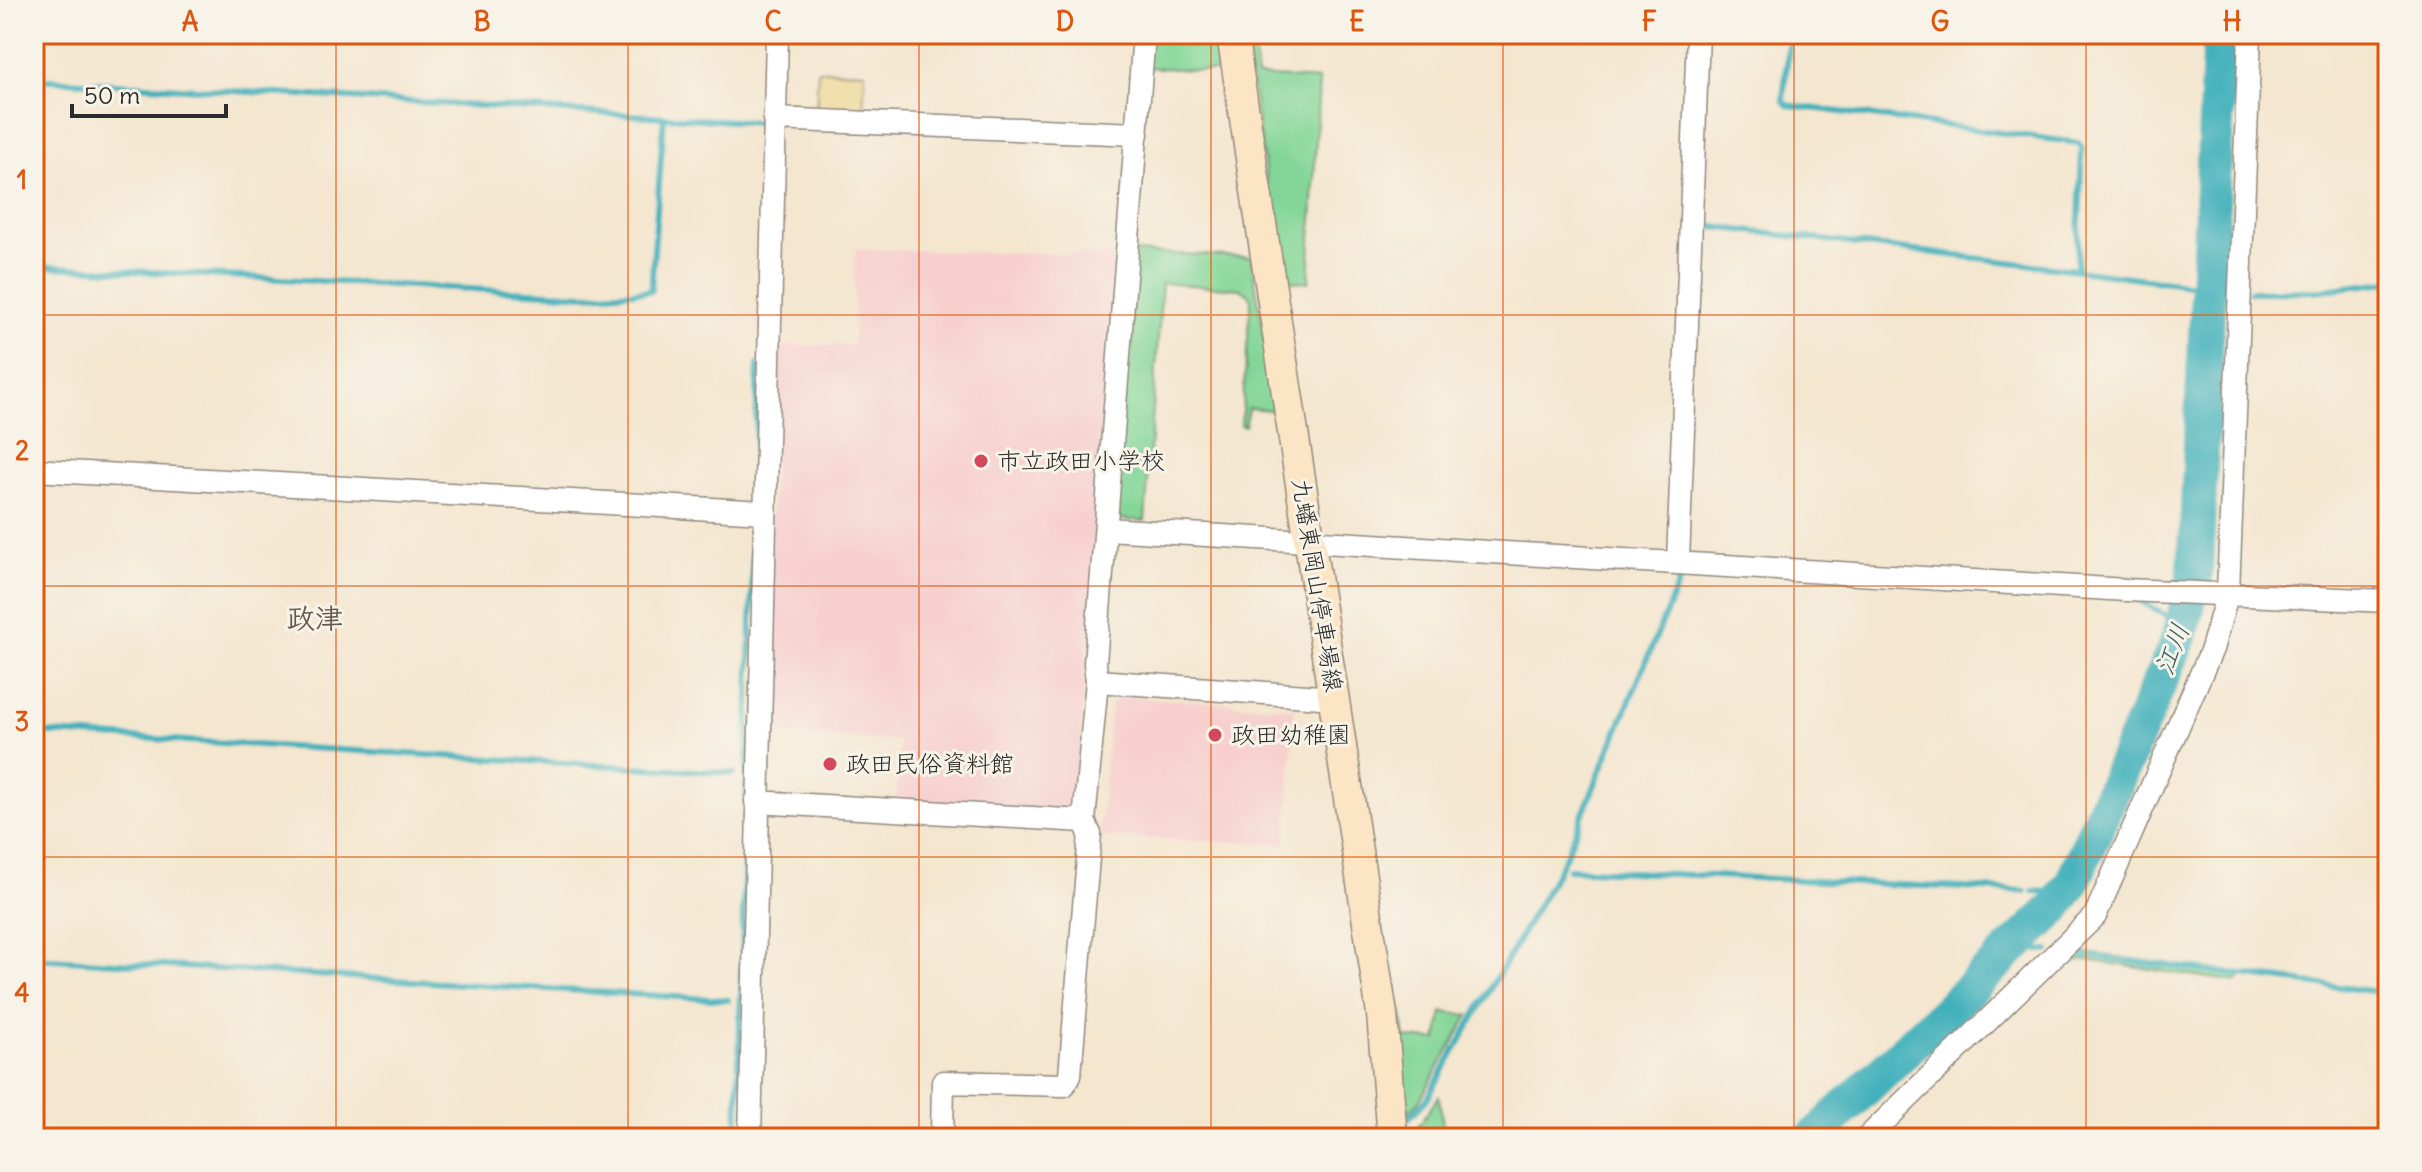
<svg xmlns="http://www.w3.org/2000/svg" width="2422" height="1172" viewBox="0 0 2422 1172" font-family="Delius,'Klee One',sans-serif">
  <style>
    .built { fill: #f7d0ce }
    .green { fill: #83d697; stroke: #578061; stroke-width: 2 }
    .sand { fill: #eeda9e; stroke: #8c8264; stroke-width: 2 }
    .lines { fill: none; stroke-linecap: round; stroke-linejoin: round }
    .stream { stroke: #42b1bb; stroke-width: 6 }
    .river { stroke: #42b1bb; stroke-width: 36 }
    .minor-casing { stroke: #90887d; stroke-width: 25 }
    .secondary-casing { stroke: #90887d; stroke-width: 33 }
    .minor { stroke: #fff; stroke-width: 22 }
    .secondary { stroke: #fce5c4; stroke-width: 30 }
    .grid { fill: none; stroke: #df570e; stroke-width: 2; stroke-opacity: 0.55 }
    .poi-dot { fill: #d1495b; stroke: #f7f3e8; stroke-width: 3 }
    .labels { text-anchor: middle; stroke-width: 6; stroke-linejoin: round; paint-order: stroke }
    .poi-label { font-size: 24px; fill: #2b2b2b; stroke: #f7f3e8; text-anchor: start }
    .street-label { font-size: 24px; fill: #2b2b2b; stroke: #f7f3e8 }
    .water-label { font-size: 26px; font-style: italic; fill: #335a5d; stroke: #f7f3e8 }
    .quarter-label { font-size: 28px; font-weight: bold; fill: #685950; stroke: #f7f3e8 }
    .neatline { fill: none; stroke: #df570e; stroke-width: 3 }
    .grid-label { font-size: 26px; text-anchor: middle; font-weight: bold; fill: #df570e }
  </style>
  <rect width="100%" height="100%" fill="#f7f3e8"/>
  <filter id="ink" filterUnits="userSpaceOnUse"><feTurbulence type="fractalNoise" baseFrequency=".0125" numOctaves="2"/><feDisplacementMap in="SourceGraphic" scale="16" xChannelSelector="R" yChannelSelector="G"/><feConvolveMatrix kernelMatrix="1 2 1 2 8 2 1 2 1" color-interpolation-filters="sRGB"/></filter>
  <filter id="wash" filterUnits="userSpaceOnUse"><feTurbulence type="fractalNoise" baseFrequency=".006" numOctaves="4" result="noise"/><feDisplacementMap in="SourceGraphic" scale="32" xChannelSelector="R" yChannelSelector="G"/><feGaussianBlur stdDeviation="1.8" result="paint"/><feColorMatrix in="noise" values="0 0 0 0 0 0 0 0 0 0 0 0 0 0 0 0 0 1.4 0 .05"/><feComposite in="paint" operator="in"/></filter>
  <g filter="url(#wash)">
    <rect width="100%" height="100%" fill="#f4e6cf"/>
    <g class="built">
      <path d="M855,249L1113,255L1077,800L1065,811L896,800L899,741L765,732L776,346L853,345Z"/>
      <path d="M1123,696L1295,708L1286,844L1099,837L1111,704Z"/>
    </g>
    <g class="green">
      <path d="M1148,34H1219L1225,72L1145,67Z"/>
      <path d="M1245,34H1252L1257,76L1319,80L1309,282L1281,281Z"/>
      <path d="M1130,252L1251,257L1280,433L1277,432L1271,410L1248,408L1245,426L1241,425L1251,300L1248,293L1240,289L1162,283L1145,521L1115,519Z"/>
      <path d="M2073,951L2243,974L2237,982L2084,960L2056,967Z"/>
      <path d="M1393,1010H1401L1405,1038L1437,1040L1442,1012L1469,1015L1418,1103L1403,1117Z"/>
      <path d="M1439,1096L1444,1133L1512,1138H1410Z"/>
    </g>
    <path class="sand" d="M818,70L865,72L863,116L816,114Z"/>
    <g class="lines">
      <g class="stream">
        <path d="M1790,34L1783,100L1787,105L2079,143L2082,148L2077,270L2207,287"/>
        <path d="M34,79L765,123"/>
        <path d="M1696,225L2077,270"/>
        <path d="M34,266L586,295L651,291L664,117"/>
        <path d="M2207,291L2227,292"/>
        <path d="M2250,292L2315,291L2388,282"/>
        <path d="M754,506L758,365"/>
        <path d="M2137,599L2182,625"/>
        <path d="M34,732L734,773"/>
        <path d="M1569,869L2025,891"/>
        <path d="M2034,891L2065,893"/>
        <path d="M2014,947L2048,951"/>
        <path d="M2072,954L2388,993"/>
        <path d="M34,958L728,1000"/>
        <path d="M1405,1122L1427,1099L1563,862L1683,572"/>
        <path d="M737,1138L754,517"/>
      </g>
      <path class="river" d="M1813,1138L2054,909L2072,883L2180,636L2195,574L2220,34"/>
    </g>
  </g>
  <g filter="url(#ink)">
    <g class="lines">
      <g class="minor-casing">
        <g id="minor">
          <path d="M774,119L1137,134"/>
          <path d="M34,470L764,512"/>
          <path d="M1106,529L2126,590L2388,601"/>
          <path d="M1678,562L1698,34"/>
          <path d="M1097,681L1335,698"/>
          <path d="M756,802L1084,821"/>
          <path d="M750,1138L777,34"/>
          <path d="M942,1138L943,1082L1064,1085L1070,1075L1090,834L1084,821L1097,681L1095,663L1144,34"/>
          <path d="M1867,1138L2095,916L2212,649L2228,592L2250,34"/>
        </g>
      </g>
      <g class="secondary-casing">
        <path id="secondary" d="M1232,34L1382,1014L1392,1138"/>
      </g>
      <use href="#minor" class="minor"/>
      <use href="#secondary" class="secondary"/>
    </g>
  </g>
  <path class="grid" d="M336,34V1138M628,34V1138M919,34V1138M1211,34V1138M1503,34V1138M1794,34V1138M2086,34V1138M34,315H2388M34,586H2388M34,857H2388"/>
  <g class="poi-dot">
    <circle cx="981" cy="461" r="8"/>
    <circle cx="1215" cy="735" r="8"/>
    <circle cx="830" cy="764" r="8"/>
  </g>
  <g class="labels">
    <g class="poi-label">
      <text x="997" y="469">市立政田小学校</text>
      <text x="1231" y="743">政田幼稚園</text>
      <text x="846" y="772">政田民俗資料館</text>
    </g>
    <g class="street-label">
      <text transform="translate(1317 585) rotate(81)" y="8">九蟠東岡山停車場線</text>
    </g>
    <g class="water-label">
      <text transform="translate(2172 649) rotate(-69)" y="9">江川</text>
    </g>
    <g class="quarter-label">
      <text x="315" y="628">政津</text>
    </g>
  </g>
  <rect width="2422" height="1172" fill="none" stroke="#f7f3e8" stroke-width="88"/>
  <path d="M72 104v12h154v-12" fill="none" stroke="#2b2b2b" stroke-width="4"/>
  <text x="84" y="104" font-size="24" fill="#2b2b2b" stroke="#f7f3e8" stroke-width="6" paint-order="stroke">50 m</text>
  <rect x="44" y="44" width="2334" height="1084" class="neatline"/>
  <g class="grid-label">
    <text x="190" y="31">A</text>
    <text x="482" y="31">B</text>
    <text x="773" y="31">C</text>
    <text x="1065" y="31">D</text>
    <text x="1357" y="31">E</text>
    <text x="1649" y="31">F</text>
    <text x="1940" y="31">G</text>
    <text x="2232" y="31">H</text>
    <text x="22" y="189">1</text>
    <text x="22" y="460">2</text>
    <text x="22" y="731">3</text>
    <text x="22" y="1002">4</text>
  </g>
</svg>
